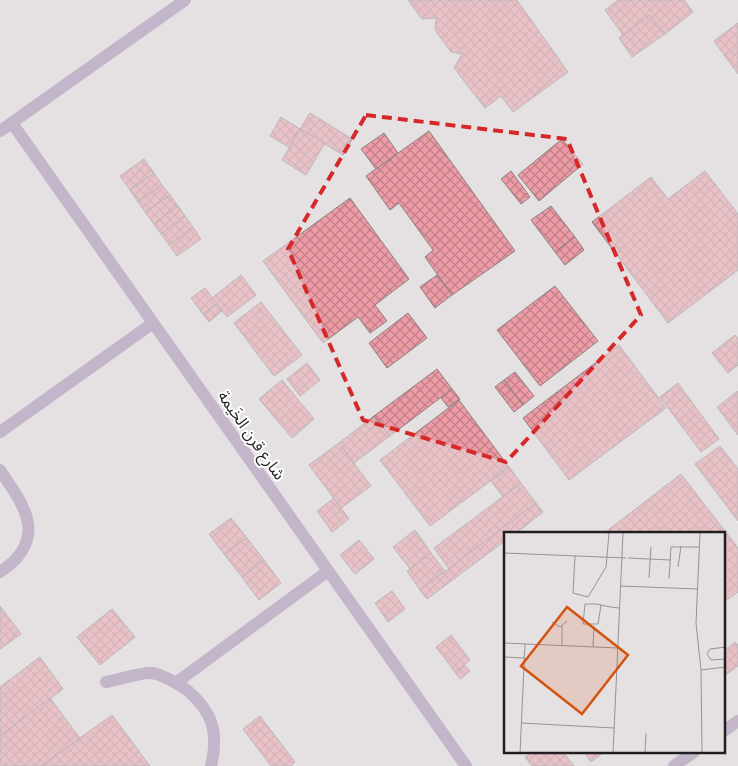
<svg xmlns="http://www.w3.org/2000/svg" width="738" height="766" viewBox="0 0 738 766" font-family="'Source Serif 4','Noto Sans Arabic',serif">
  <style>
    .building { fill: url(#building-cross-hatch); stroke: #888383 }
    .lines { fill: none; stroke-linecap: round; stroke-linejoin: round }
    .service { stroke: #9a7eaa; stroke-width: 12 }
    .minor { stroke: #9a7eaa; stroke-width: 12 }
    .marked { fill: none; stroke: #d62828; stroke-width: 4; stroke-dasharray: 10 6; stroke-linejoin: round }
    .labels { text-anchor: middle; stroke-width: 4; stroke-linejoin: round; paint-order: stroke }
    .street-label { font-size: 16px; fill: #201e1f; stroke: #fff }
    .inset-road { fill: none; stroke: #969395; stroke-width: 1 }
    .view { fill: #d4530e; fill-opacity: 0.15; stroke: #d4530e; stroke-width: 2.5 }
    .inset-edge { fill: none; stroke: #201e1f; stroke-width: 2.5 }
  </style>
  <defs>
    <pattern id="building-cross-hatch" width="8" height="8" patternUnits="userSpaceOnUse" patternTransform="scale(1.25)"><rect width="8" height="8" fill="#ed9ca6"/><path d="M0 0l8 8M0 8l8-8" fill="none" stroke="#c07f87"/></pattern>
  </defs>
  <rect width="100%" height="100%" fill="#e5e1e3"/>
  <g class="building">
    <path d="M408,0H517L568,72L513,112L501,96L485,108L454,68L462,54L451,52L435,30L436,18L422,19Z"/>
    <path d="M618,0H684L693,12L665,34L650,15L623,35L605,10Z"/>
    <path d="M650,15L665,34L632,57L619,38Z"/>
    <path d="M738,23V74L714,41Z"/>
    <path d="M310,113L352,139L343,155L300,129Z"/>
    <path d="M281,117L300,129L289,147L270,136Z"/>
    <path d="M300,129L325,143L306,175L282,160Z"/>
    <path d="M429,131L515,251L452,295L425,257L433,250L399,203L390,210L366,176Z"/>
    <path d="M384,133L398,153L376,169L361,149Z"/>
    <path d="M562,139L583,164L539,201L518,175Z"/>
    <path d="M144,159L154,173L130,190L120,176Z"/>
    <path d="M511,171L530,197L521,204L501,179Z"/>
    <path d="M705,171L738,214V270L668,323L592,222L651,177L668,199Z"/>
    <path d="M154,173L162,185L138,202L130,190Z"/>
    <path d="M162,185L170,195L145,212L138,202Z"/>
    <path d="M170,195L178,206L154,224L145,212Z"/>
    <path d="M350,198L409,279L375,305L387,321L370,333L358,317L323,343L263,261Z"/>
    <path d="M178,206L185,216L161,234L154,224Z"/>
    <path d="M551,206L575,237L555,252L531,220Z"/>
    <path d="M185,216L193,227L169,245L161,234Z"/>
    <path d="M193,227L201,239L177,256L169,245Z"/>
    <path d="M575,237L584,250L565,265L555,252Z"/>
    <path d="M241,275L256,295L227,317L212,298Z"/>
    <path d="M437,275L452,295L435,308L420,287Z"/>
    <path d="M555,286L598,341L540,386L497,330Z"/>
    <path d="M205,288L217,304L203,314L191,298Z"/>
    <path d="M261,302L302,355L274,376L234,323Z"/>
    <path d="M217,304L222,311L209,322L203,314Z"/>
    <path d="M408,313L427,338L387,368L369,343Z"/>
    <path d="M735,335L738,339V365L728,373L712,353Z"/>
    <path d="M619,345L666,408L569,480L523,418Z"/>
    <path d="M307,363L320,380L300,396L287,379Z"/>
    <path d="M437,369L452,389L390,436L374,416Z"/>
    <path d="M515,372L534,396L523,405L504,380Z"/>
    <path d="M282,380L314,419L292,438L259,399Z"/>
    <path d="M504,380L523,405L514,412L495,387Z"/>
    <path d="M678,383L719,439L701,452L660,397Z"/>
    <path d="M452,389L460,399L448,407L441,398Z"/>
    <path d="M738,391V435L717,407Z"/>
    <path d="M459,400L509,467L430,526L380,460Z"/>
    <path d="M374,416L390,436L354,463L339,443Z"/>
    <path d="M339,443L371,486L341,508L309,465Z"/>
    <path d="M720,446L738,469V521L695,464Z"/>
    <path d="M509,467L521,483L503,497L491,481Z"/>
    <path d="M681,474L738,548V592L724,602V534H603Z"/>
    <path d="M521,483L536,503L449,569L434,548Z"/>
    <path d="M334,498L349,519L332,532L317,511Z"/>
    <path d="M536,503L543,512L515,534H506V540L427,599L420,590Z"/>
    <path d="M231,518L247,538L224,554L209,534Z"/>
    <path d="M415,530L431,553L410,569L393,547Z"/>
    <path d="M247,538L264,560L242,577L224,554Z"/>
    <path d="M359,540L374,559L355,574L340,555Z"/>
    <path d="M431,553L445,571L420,590L407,571Z"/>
    <path d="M264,560L281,583L259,600L242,577Z"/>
    <path d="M392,591L405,609L388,622L375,603Z"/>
    <path d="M0,606L21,634L0,649Z"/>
    <path d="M112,609L135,637L100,665L77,637Z"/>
    <path d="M451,635L470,660L455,672L436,647Z"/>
    <path d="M735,642L738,645V666L724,676V649L725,650Z"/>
    <path d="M40,657L63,689L0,736V687Z"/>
    <path d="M465,665L470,671L460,679L455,672Z"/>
    <path d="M50,698L80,738L42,766H0V736Z"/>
    <path d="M112,715L150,766H42L80,738Z"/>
    <path d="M260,716L295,762L291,766H271L243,729Z"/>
    <path d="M532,752H563L574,766H532L525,757Z"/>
    <path d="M584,752H604L591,762Z"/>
  </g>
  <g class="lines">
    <g class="service">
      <path d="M106,682C117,680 142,672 152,673C163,675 178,684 187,690C213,712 219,733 211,766"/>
      <path d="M177,682L328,571"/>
    </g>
    <g class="minor">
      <path d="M12,123L466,766"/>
      <path d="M0,131L185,0"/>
      <path d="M0,432L153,323"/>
      <path d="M0,470C8,483 19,496 24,510C36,537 22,558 0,572"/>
      <path d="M724,731L738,721"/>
      <path d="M674,766L694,752"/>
    </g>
  </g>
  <path d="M0 0H738V766H0ZM366,115L567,139L641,315L506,462L363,420L288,249Z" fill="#e5e1e3" fill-opacity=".55" fill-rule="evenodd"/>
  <path class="marked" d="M366,115L567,139L641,315L506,462L363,420L288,249Z"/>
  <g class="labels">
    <g class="street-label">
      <text transform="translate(252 435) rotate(55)" y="6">شارع قرن الخَيمة</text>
    </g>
  </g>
  <g transform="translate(504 532)">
    <rect width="221" height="221" fill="#e5e1e3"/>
    <path class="inset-road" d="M196,1L192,91L197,138L198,221M0,21L122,26M71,24L69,61L84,65L102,35L105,1M124,26L166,28M174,35L177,14M145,46L147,15M165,47L167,15H195M116,54L193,57M97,73L94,92H79L81,72H92L97,73L106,75L115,76M48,90L56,95L63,89M0,111L114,116M58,113V94M89,115L90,94M222,115L206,117L203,122L207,128L222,127M0,125L21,126M197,138L222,135M17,191L110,196M16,221L21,112M109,221L119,1M141,221L142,201"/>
    <path class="view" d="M63,75L124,123L78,182L17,134Z"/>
    <rect width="221" height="221" class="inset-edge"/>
  </g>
</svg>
